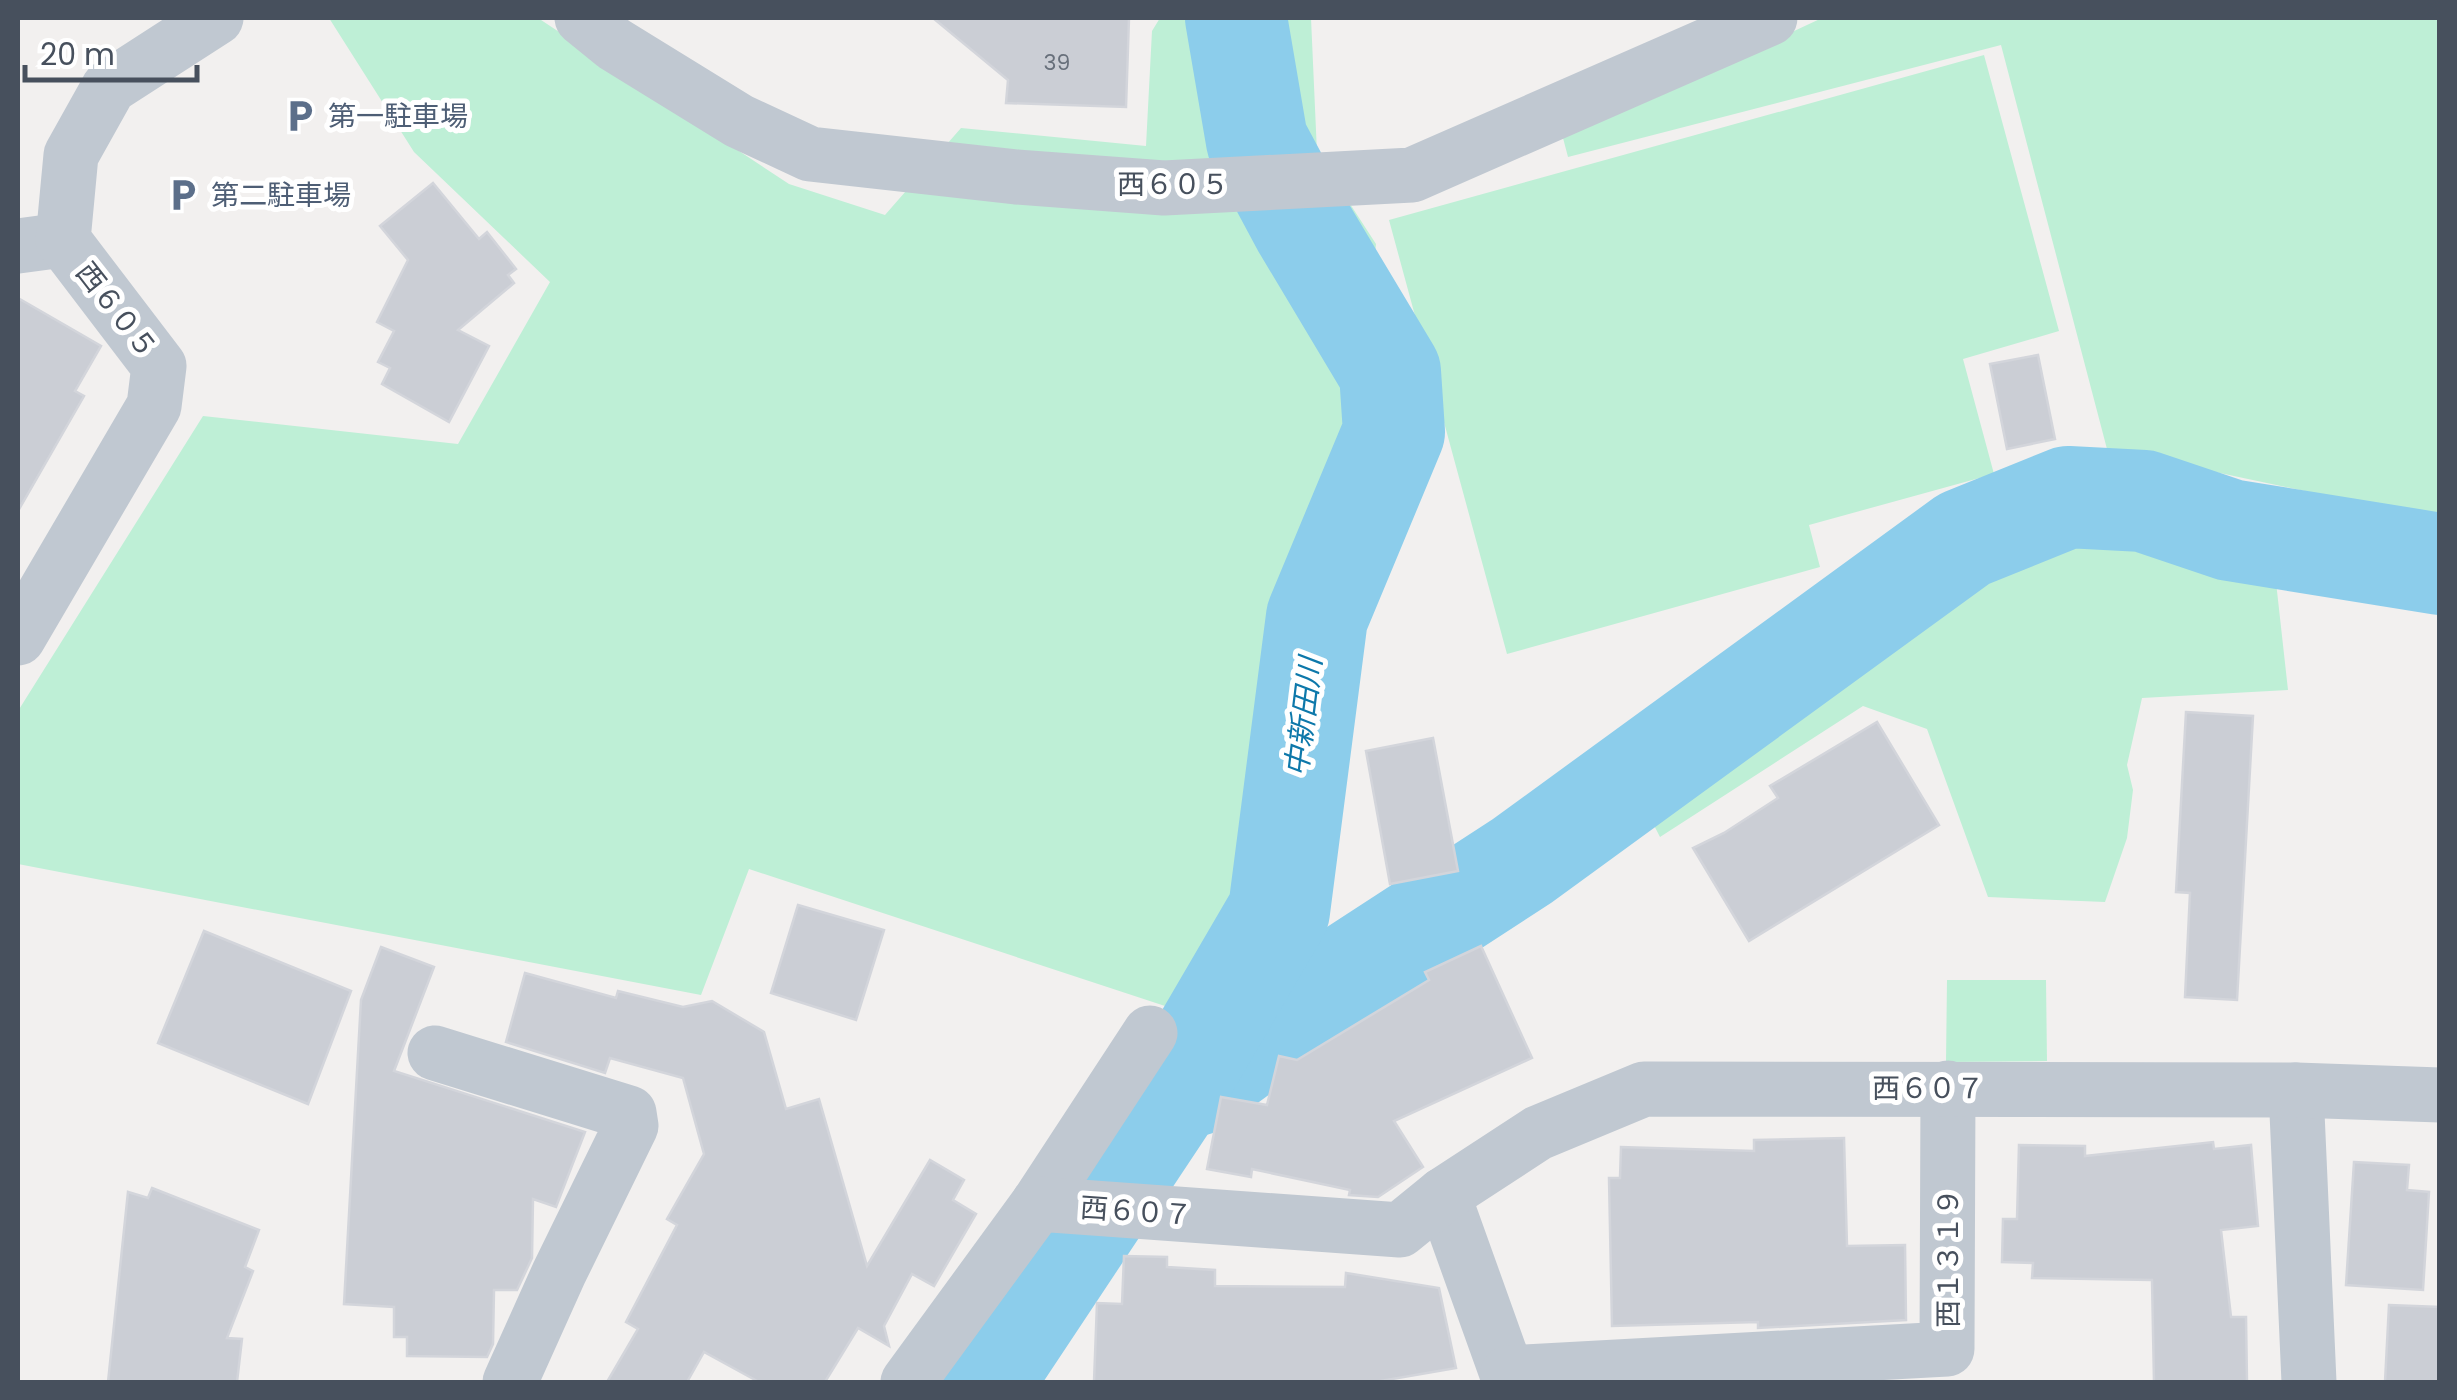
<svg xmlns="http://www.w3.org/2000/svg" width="2457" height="1400" viewBox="0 0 2457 1400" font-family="Poppins,'Noto Sans JP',sans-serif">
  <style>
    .green { fill: #beefd6 }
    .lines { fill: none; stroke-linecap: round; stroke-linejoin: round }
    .river { stroke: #8ccdeb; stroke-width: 102 }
    .building { fill: #cbced5; stroke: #d3d5db; stroke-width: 2.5 }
    .minor { stroke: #c0c8d1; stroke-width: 55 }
    .labels { text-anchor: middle; stroke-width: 10; stroke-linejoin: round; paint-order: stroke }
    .number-label { font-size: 22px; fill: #68707b }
    .service-label { font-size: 28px; fill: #4e5e75; stroke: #fff; text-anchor: start }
    .street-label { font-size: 28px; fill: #47505d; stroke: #fff }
    .water-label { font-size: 30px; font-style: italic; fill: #0d78aa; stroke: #fff }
  </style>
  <rect width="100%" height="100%" fill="#f2f0ef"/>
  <g class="green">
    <path d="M329,18H538L789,184L885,215L961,128L1146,146L1152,31L1160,18H1311L1317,153L1376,244L1341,593L1328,823L1165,1006L749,869L701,995L18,864V711L203,416L458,444L550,282L414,152Z"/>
    <path d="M1822,18H2439V515L2423,516L2107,449L2001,45L1568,157L1563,138Z"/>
    <path d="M1984,55L2059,331L1963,359L1994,474L1809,525L1820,567L1507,654L1389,220Z"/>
    <path d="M2062,519L2273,555L2288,690L2142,698L2127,765L2133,790L2127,838L2105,902L1988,897L1927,729L1863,706L1660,837L1642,802L1942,572Z"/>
    <path d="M1947,980H2046L2047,1061L1946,1062Z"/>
  </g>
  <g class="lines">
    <g class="river">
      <path d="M1196,1085L1339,980L1522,861L1964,539L2068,497L2144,501L2230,530L2440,564"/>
      <path d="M982,1382L1164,1108L1279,911L1317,617L1394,432L1390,372L1302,225L1257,141L1236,18"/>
    </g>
  </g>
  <g class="building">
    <path d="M933,18H1129L1126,107L1006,103L1008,80Z"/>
    <path d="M433,183L479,239L487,232L516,269L508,275L514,283L458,330L489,346L449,422L382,384L390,368L378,362L394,331L377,322L408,260L380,226Z"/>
    <path d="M18,298L101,346L75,391L84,396L18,511Z"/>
    <path d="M2038,355L2055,439L2007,449L1990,364Z"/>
    <path d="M2186,712L2253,716L2237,1000L2185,997L2190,893L2176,892Z"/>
    <path d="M1877,722L1939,825L1749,941L1693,848L1724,833L1778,798L1770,786Z"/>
    <path d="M1433,738L1458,871L1390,884L1366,751Z"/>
    <path d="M798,905L884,930L856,1020L771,993Z"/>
    <path d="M204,931L351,991L308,1104L158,1043Z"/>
    <path d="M1481,946L1532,1058L1394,1121L1423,1167L1378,1197L1349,1195L1350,1190L1252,1169L1251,1177L1207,1169L1221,1097L1267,1105L1279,1056L1297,1060L1429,980L1425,972Z"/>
    <path d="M381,947L434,967L394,1071L585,1132L556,1207L533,1199L532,1258L517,1290H494L493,1344L487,1357L407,1356V1337H394V1307L344,1304L361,1000Z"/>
    <path d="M525,973L616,998L618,991L683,1007L712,1001L764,1032L786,1109L819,1099L867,1266L930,1160L964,1180L953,1200L976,1214L934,1286L912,1274L884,1326L889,1346L858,1328L825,1382H759L704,1352L687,1382H607L638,1329L626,1322L677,1225L667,1219L704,1154L683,1078L610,1058L605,1073L506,1042Z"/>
    <path d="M1844,1138L1847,1246L1905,1245L1906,1320L1758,1328V1322L1612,1326L1609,1178H1620L1621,1147L1754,1151V1140Z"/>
    <path d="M2213,1142L2214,1149L2251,1145L2258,1226L2221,1230L2231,1317H2246L2247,1382H2154L2152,1280L2032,1278L2033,1263L2002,1262L2003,1219H2017L2019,1145L2085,1146V1156Z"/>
    <path d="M2354,1162L2409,1165L2407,1190L2429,1192L2423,1290L2346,1285Z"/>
    <path d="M152,1188L259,1230L245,1267L253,1271L227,1338L242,1339L237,1382H108L128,1192L148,1198Z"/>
    <path d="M1124,1256L1167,1257V1267L1215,1270V1286L1345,1287L1346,1273L1439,1288L1456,1368L1375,1382H1094L1097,1303L1122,1304Z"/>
    <path d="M2389,1305L2440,1307V1382H2385Z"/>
  </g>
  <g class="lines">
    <g class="minor">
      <path d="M582,18L614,44L739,121L810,154L1016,177L1164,188L1412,175L1770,18"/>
      <path d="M18,246L63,240"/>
      <path d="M18,638L154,406L159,366L63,240L71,155L109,87L216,18"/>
      <path d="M435,1053L629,1113L631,1126L559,1273L510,1382"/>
      <path d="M2296,1090L2309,1382"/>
      <path d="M1443,1195L1510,1382"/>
      <path d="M1038,1204L1150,1033"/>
      <path d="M1508,1373L1947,1349L1948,1088"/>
      <path d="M908,1382L1038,1204L1400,1230L1443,1195L1538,1133L1644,1089L2296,1090L2440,1095"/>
    </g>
  </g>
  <defs>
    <g id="parking-bare" transform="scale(2.7)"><path d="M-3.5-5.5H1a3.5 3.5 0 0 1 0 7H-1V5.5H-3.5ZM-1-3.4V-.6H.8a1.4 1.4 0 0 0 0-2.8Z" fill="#5c6f8a" stroke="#fff" stroke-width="2.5" paint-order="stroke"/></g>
  </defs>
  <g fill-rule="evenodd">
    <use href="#parking-bare" x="300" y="116"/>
    <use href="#parking-bare" x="183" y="195"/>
  </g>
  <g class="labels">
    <g class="number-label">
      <text x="1057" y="70">39</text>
    </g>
    <g class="service-label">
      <text x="328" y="126">第一駐車場</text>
      <text x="211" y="205">第二駐車場</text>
    </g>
    <g class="street-label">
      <text x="1173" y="194">西６０５</text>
      <text transform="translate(117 310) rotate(52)" y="10">西６０５</text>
      <text x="1928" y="1098">西６０７</text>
      <text transform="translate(1136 1211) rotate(4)" y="10">西６０７</text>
      <text transform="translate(1948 1258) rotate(-90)" y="10">西１３１９</text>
    </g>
    <g class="water-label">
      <text transform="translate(1304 717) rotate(-83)" y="10">中新田川</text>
    </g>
  </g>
  <rect width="2457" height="1400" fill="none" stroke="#47505d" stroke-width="40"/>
  <path d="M25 65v15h172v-15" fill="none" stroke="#47505d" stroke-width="5"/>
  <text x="40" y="65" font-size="30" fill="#47505d" stroke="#ffffff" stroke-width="8" paint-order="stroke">20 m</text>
</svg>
